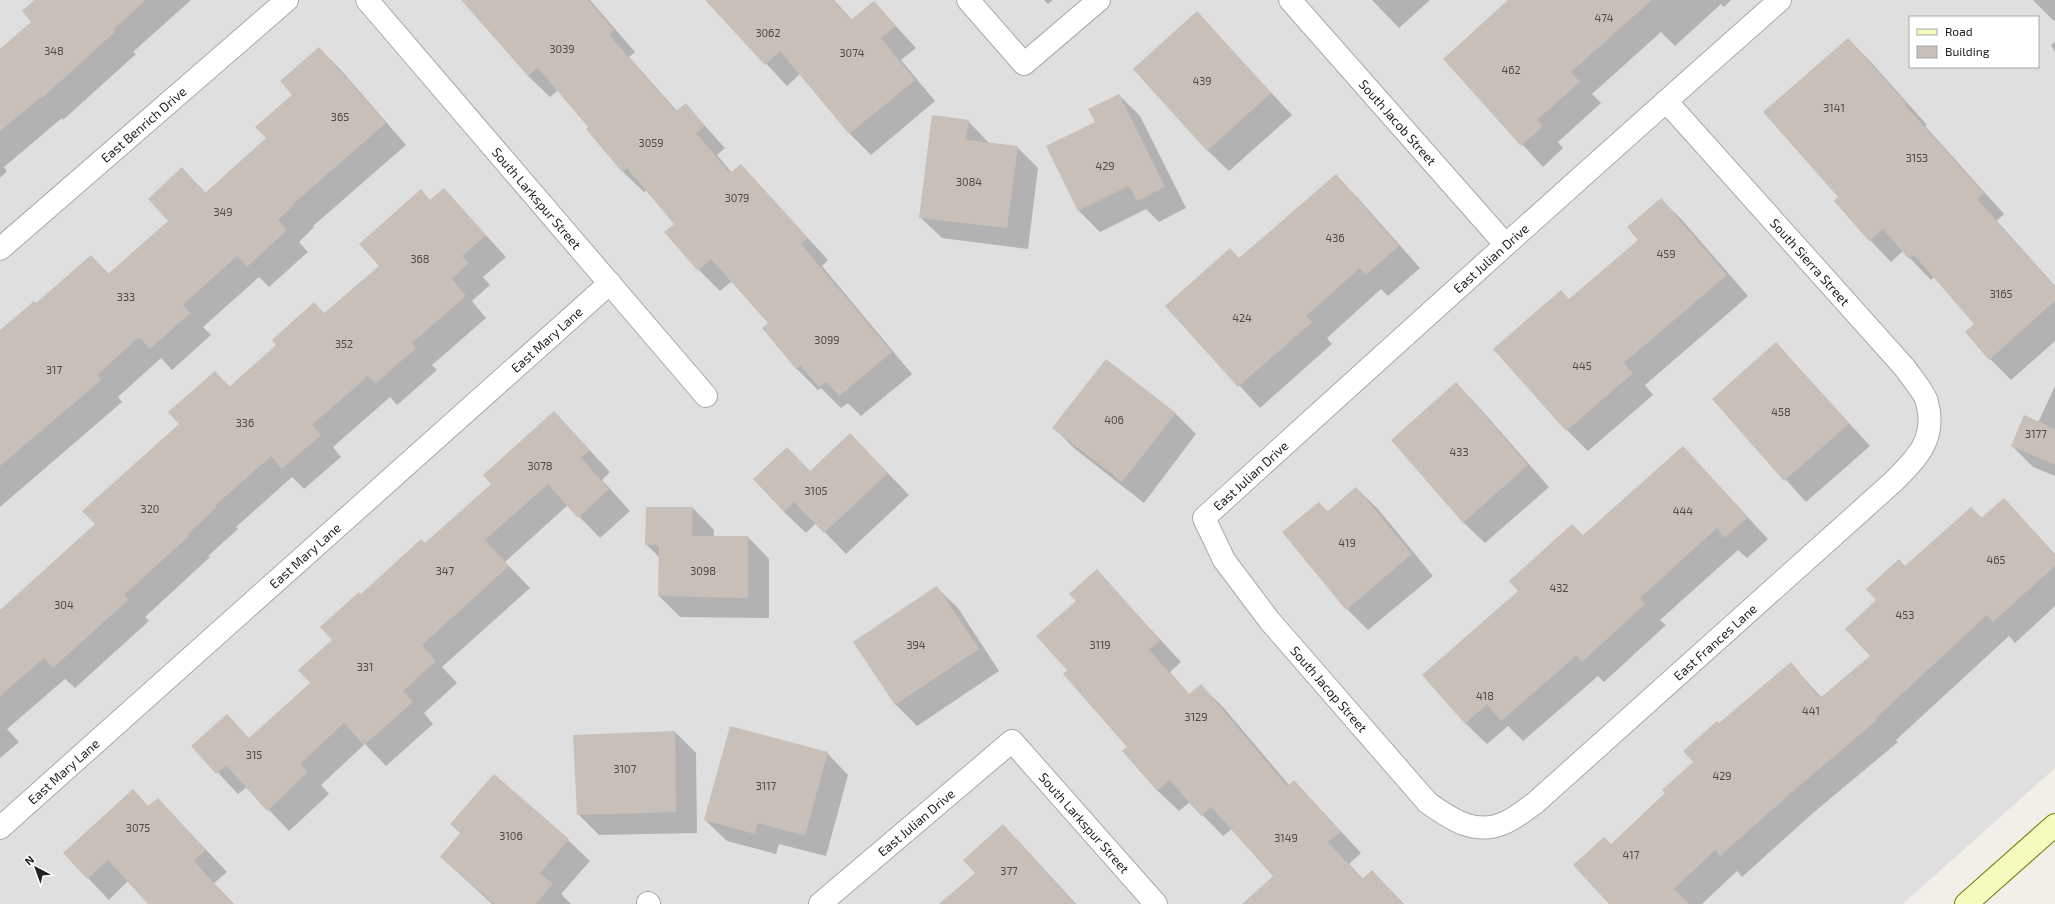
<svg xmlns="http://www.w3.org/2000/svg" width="2055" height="904" viewBox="0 0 2055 904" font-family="'Exo 2',sans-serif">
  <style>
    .residential { fill: #e0dfdf; fill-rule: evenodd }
    .shadow { fill: #0003 }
    .building { fill: #c7bfb8 }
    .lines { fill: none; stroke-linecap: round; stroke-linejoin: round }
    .minor-casing { stroke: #a9a9a9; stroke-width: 24 }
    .secondary-casing { stroke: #707d05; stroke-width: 24 }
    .minor { stroke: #fff; stroke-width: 22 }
    .secondary { stroke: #f7fabf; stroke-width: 22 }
    .labels { text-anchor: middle; stroke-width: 3.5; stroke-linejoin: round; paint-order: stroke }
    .number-label { font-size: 11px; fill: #4b4948 }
    .street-label { font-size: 13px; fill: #222; stroke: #fff }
  </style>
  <rect width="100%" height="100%" fill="#f2efe9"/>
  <path class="residential" d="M0,0H2055V768L1903,904H0ZM1910,17H2038V67H1910Z"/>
  <g class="shadow">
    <path d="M36,0H191L133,52L136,54L63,120L62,118L4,167L7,171L0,178V50L32,22Z"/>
    <path d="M463,0H590L635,52L629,57L678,112L686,105L725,148L717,155L732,173L741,165L828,260L822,266L912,374L861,416L848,403L841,408L821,388L818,390L797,369L763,328L769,323L732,281L720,291L699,270L675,224L647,190L644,192L622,171L590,127L558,90L550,97L528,76Z"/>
    <path d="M707,0H834L852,20L874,2L916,48L901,60L935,101L871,155L850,134L800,74L787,86Z"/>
    <path d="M1044,0H1053L1048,4Z"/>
    <path d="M1372,0H1430L1399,28Z"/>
    <path d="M1546,0H1731L1724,7L1721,4L1675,46L1661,32L1592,94L1601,103L1558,142L1563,148L1543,167L1444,59Z"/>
    <path d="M2033,0H2055V20L2054,21Z"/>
    <path d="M1197,13L1292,115L1229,171L1207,150Z"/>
    <path d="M1848,39L1869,60L1927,125L1925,126L2004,214L1997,221L2055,286V341L2011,380L1990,359L1976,324L1934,277L1931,280L1903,251L1891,262L1870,240L1840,197Z"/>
    <path d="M2055,42V52L2051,45Z"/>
    <path d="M319,48L340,69L406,145L313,226L314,227L299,242L308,252L269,287L259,277L203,327L211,335L172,370L161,358L118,397L122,402L0,507V331L37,304L91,256L109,274L169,221L182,169L206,193L267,138Z"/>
    <path d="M1119,95L1140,116L1186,208L1159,222L1146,209L1100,232L1079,211L1047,146L1096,122Z"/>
    <path d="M968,121L989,143L1017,147L1038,168L1028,249L942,238L920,217Z"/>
    <path d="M1336,176L1357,197L1420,268L1388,296L1381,289L1327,338L1332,344L1260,408L1167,306L1240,259Z"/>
    <path d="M444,190L506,257L483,277L490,285L472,301L486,318L432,365L437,370L397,405L390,397L333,447L341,457L304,489L292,477L236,527L238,529L208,556L210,557L145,617L149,621L75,688L65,679L7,729L19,742L0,758V611L96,524L180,424L215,372L230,387L324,314L380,266L421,191L431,201Z"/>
    <path d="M1661,199L1682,220L1748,296L1645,385L1653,395L1588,451L1567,430L1569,300L1640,240Z"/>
    <path d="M1776,343L1870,446L1806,502L1713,399Z"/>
    <path d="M1456,383L1477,405L1549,487L1485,543L1463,522Z"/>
    <path d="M2055,386V476L2033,467L2012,446L2038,423Z"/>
    <path d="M554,412L610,472L602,480L630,511L600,538L568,505L505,562L530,588L442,667L457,683L424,713L433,724L386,766L365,744L321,785L329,794L289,831L247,787L238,794L193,746L227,715L250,739L311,684L333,640L361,595L425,544L492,484Z"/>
    <path d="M1175,413L1196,434L1144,503L1075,449L1054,428Z"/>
    <path d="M850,434L909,495L846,554L816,523L806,533L784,512L810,472Z"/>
    <path d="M1683,447L1768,539L1747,558L1738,550L1660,620L1666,625L1604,682L1598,676L1523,741L1508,726L1487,744L1465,723L1583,536Z"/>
    <path d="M1356,488L1378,509L1433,576L1368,630L1347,609L1319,503L1328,512Z"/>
    <path d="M2003,499L2055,554V606L2015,643L2009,636L1896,740L1898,742L1813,813L1742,877L1737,871L1702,904H1611V845L1666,793L1695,762L1719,724L1791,664L1822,698L1871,656L1878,600L1905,568L1971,508L1982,518Z"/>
    <path d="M693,508L714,530V537H748L769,559V618L680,617L659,596L660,558L646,544Z"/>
    <path d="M1097,571L1181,662L1170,672L1190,695L1201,686L1223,707L1289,785L1294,781L1361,853L1349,864L1363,879L1372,871L1404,904H1260L1274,876L1232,829L1223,836L1190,802L1179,811L1157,790L1128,747L1069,670L1078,601Z"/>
    <path d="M936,587L958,608L999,671L917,726L896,705L854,642Z"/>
    <path d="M675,732L696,753L697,833L599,835L578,814Z"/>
    <path d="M827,753L848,775L826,856L779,844L776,854L727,841L705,820Z"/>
    <path d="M494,775L568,840L590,861L561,894L571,904H492L441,857L461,834Z"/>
    <path d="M133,791L149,807L158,799L227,872L214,883L234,904H149L128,881L109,900L64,853Z"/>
    <path d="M1003,825L1024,847L1076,904H943L976,873Z"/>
  </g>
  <g class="building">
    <path d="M34,0H146L113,30L115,32L41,99L40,98L0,131V49L31,22L22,11Z"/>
    <path d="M461,0H588L614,30L609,35L676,111L686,103L705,126L696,133L730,173L741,164L808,238L801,244L892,352L839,396L827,382L819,387L801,366L796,369L762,328L768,323L711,259L698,271L664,232L674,224L627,168L622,172L586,129L588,127L538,68L528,76Z"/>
    <path d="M705,0H833L851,20L874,1L896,26L881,38L915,80L849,134L780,51L765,65Z"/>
    <path d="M1508,0H1652L1571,72L1580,82L1537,120L1543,126L1521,146L1443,59Z"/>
    <path d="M1197,11L1271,93L1207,151L1133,69Z"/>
    <path d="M1848,38L1906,103L1905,105L1984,193L1977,199L2055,287V301L1989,360L1965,332L1974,324L1914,255L1909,259L1883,229L1869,241L1834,201L1838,197L1763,112Z"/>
    <path d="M319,47L386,123L293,204L294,205L278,220L287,230L247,267L237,256L183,305L190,313L150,349L139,337L97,375L101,380L0,466V330L34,301L36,303L91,255L108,274L168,221L148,199L182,167L205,193L266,138L255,127L292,95L280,81Z"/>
    <path d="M1119,94L1165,187L1137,201L1129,186L1078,211L1046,146L1095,122L1088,109Z"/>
    <path d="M932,115L969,120L966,140L1018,146L1007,228L919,218Z"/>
    <path d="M1336,174L1399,246L1366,275L1360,268L1306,316L1312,322L1238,387L1165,306L1230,248L1239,258Z"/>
    <path d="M444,188L486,235L462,256L469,263L452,279L466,296L412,343L416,348L375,384L368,376L312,425L321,435L282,469L271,456L216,505L217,507L188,534L189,536L124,595L128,600L53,668L44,658L0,696V610L95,524L82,511L179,424L168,412L215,371L229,387L276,345L272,340L314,302L324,313L379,266L359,244L421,189L430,200Z"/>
    <path d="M1661,198L1727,275L1624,363L1633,373L1566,431L1493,349L1561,290L1569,299L1638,240L1627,227Z"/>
    <path d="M1776,342L1849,424L1784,481L1712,399Z"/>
    <path d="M1106,359L1176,413L1122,482L1052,428Z"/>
    <path d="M1456,382L1528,465L1463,523L1391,440Z"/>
    <path d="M554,411L590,450L581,458L609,489L578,518L548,484L485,540L509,566L422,645L436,661L403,691L413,702L364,745L344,723L300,764L308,772L267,811L226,765L216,774L191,746L227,714L249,738L310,683L298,670L332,640L320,627L359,592L361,594L421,539L425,543L491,484L483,475Z"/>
    <path d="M2024,415L2055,429V465L2011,446Z"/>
    <path d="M850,433L888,473L824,533L794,502L784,512L753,479L787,447L810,471Z"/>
    <path d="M1683,446L1748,517L1725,538L1717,528L1640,598L1645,604L1582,662L1576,656L1501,721L1487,704L1465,724L1422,675L1518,591L1509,581L1572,524L1583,535Z"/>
    <path d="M1356,487L1412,554L1346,610L1282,532L1319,502L1327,512Z"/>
    <path d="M2004,498L2055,554V566L1993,622L1987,615L1876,718L1877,720L1792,792L1720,856L1715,850L1674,889L1689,904H1609L1573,865L1604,837L1611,844L1665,793L1662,790L1693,762L1683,751L1717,721L1719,723L1791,662L1820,698L1870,656L1845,629L1876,600L1866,589L1899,559L1905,566L1971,507L1981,518Z"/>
    <path d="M646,507H693L692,536H748V598L658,596L659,545H645Z"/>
    <path d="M1097,569L1160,640L1149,650L1189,694L1201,684L1287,786L1294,780L1341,832L1328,842L1362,879L1372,870L1403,904H1242L1273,876L1211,807L1201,816L1170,780L1157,791L1122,751L1127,747L1063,674L1067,670L1036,636L1076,601L1069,594Z"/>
    <path d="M937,586L979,649L895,705L853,642Z"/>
    <path d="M730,726L828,752L805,836L758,823L755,834L704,820Z"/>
    <path d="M675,731L676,812L577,815L573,735Z"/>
    <path d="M494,774L569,839L540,873L553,884L536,904H494L440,857L460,833L450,824Z"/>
    <path d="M133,789L148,806L158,798L206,850L194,861L233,904H148L108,860L87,879L63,853Z"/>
    <path d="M1003,824L1075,904H939L975,873L963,860Z"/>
  </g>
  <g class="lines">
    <g class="minor-casing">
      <g id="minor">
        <path id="s1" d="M367,0L706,396"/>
        <path d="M968,0L1024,64L1099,0"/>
        <path id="s2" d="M1290,0L1505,244"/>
        <path id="s3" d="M1666,101L1905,368C1911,377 1925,393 1927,402C1937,439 1917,458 1893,482L1535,803C1526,809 1515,819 1504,823C1475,836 1451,819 1428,803L1269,620L1224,560L1204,518C1395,344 1587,171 1780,0"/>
        <path id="s4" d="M0,249L287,0"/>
        <path id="s5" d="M0,828L610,283"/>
        <path d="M648,903L649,904"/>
        <path id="s6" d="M820,904L1012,741L1156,904"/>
      </g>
    </g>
    <g class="secondary-casing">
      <path id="secondary" d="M1966,904L2055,825"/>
    </g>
    <use href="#minor" class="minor"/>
    <use href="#secondary" class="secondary"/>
  </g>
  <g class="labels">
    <g class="number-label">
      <text x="1604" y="22">474</text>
      <text x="768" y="37">3062</text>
      <text x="562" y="53">3039</text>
      <text x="54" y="55">348</text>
      <text x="852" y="57">3074</text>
      <text x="1511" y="74">462</text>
      <text x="1202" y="85">439</text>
      <text x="1834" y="112">3141</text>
      <text x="340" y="121">365</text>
      <text x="651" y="147">3059</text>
      <text x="1917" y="162">3153</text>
      <text x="1105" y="170">429</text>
      <text x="969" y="186">3084</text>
      <text x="737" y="202">3079</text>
      <text x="223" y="216">349</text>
      <text x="1335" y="242">436</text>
      <text x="1666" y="258">459</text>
      <text x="420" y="263">368</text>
      <text x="2001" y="298">3165</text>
      <text x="126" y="301">333</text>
      <text x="1242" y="322">424</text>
      <text x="827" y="344">3099</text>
      <text x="344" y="348">352</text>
      <text x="1582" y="370">445</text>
      <text x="54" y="374">317</text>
      <text x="1781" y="416">458</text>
      <text x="1114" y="424">406</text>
      <text x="245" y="427">336</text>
      <text x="2036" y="438">3177</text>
      <text x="1459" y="456">433</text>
      <text x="540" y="470">3078</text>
      <text x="816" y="495">3105</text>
      <text x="150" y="513">320</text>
      <text x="1683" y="515">444</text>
      <text x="1347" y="547">419</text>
      <text x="1996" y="564">465</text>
      <text x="445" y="575">347</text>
      <text x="703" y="575">3098</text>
      <text x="1559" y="592">432</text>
      <text x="64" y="609">304</text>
      <text x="1905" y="619">453</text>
      <text x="916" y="649">394</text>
      <text x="1100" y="649">3119</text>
      <text x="365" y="671">331</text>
      <text x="1485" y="700">418</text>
      <text x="1811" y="715">441</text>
      <text x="1196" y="721">3129</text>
      <text x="254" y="759">315</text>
      <text x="625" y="773">3107</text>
      <text x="1722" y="780">429</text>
      <text x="766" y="790">3117</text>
      <text x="138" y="832">3075</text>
      <text x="511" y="840">3106</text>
      <text x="1286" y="842">3149</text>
      <text x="1631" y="859">417</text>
      <text x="1009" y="875">377</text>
    </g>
    <g class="street-label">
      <text dy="5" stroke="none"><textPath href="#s2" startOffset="163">South Jacob Street</textPath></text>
      <text dy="5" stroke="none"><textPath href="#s4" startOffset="190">East Benrich Drive</textPath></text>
      <text dy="5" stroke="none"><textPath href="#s1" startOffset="261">South Larkspur Street</textPath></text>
      <text dy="5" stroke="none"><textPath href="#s3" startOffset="1843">East Julian Drive</textPath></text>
      <text dy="5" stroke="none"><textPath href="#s3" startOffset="216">South Sierra Street</textPath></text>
      <text dy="5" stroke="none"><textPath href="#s5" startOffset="733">East Mary Lane</textPath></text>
      <text dy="5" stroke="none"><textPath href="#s3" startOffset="1519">East Julian Drive</textPath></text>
      <text dy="5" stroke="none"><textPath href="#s5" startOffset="409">East Mary Lane</textPath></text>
      <text transform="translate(1715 642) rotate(-42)" y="5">East Frances Lane</text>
      <text transform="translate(1329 689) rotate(49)" y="5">South Jacop Street</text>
      <text dy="5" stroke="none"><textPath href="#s5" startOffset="85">East Mary Lane</textPath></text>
      <text dy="5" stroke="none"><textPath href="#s6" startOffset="126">East Julian Drive</textPath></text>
      <text dy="5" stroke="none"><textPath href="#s6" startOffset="361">South Larkspur Street</textPath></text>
    </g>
  </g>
  <rect x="1909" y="16" width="130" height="52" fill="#ffffff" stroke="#a7a7a7"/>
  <rect x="1917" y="29" width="20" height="6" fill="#f7fabf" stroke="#a7a7a7"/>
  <text x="1945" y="36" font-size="12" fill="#222222">Road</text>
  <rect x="1917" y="46" width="20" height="12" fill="#c7bfb8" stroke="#a7a7a7"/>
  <text x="1945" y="56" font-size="12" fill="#222222">Building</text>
  <g transform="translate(36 868) rotate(319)" stroke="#ffffff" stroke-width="3" paint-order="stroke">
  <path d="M0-3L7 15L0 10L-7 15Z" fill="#222222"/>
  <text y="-6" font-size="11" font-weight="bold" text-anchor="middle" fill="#222222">N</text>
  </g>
</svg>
